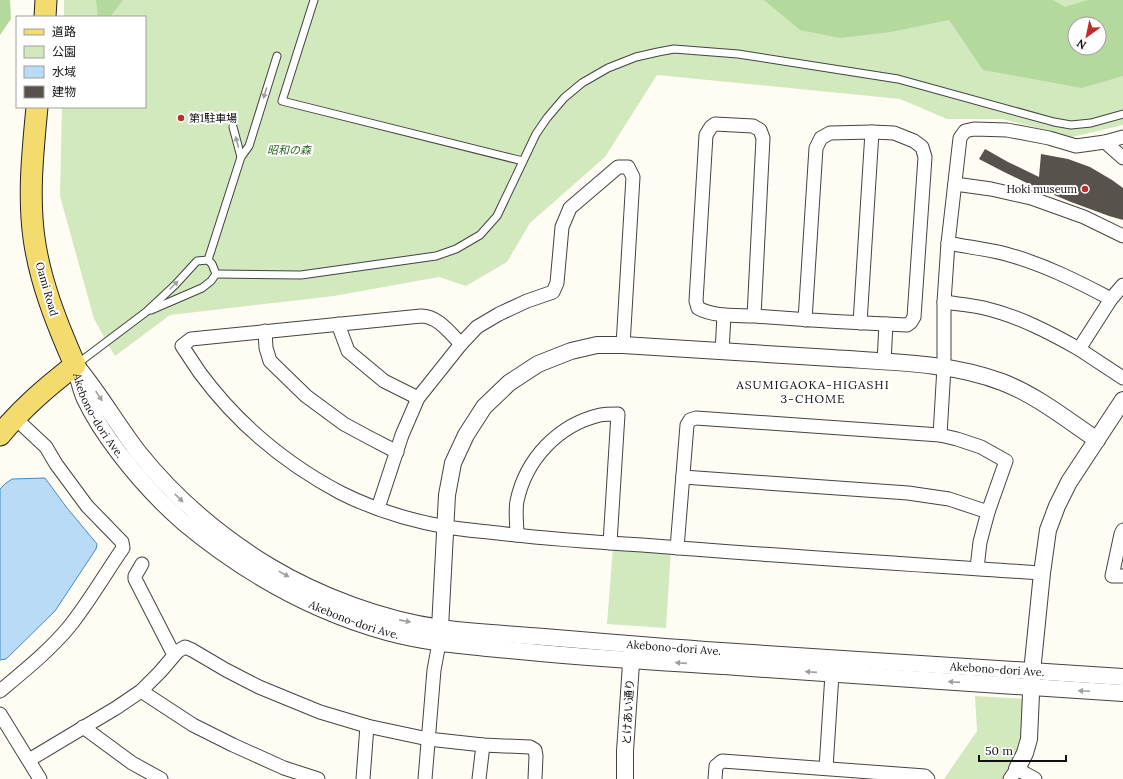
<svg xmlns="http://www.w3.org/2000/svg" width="1123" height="779" viewBox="0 0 1123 779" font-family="Lora,'Noto Sans JP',serif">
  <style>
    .green { fill: #d1e9bd; fill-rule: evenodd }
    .forest { fill: #b4d99c; fill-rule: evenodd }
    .water { fill: #b9dbf5; stroke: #428bca }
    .building { fill: #58524c }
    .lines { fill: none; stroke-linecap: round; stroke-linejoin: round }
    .service-casing { stroke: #434343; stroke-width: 9 }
    .minor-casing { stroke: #434343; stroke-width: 15 }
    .tertiary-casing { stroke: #434343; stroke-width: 18 }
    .primary-casing { stroke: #212121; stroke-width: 23 }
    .service { stroke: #fff; stroke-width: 7 }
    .minor { stroke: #fff; stroke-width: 13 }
    .tertiary { stroke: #fff; stroke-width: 16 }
    .primary { stroke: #f4db6d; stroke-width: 21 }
    .oneway { fill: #9f9f9f }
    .poi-dot { fill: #bd2d2b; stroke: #fff; stroke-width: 1.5 }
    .labels { text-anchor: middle; stroke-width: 4; stroke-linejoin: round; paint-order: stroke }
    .poi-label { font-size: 11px; fill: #101010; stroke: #fff; text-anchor: start }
    .park-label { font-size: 11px; font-style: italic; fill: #2b6721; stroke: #fff }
    .street-label { font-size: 11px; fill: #101010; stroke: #fff }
    .neighbourhood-label { font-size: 12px; letter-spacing: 1px; fill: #101010; stroke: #fff }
  </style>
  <rect width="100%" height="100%" fill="#fffdf3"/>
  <g class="green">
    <path d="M64,0H1123V125L1072,137L1002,119H947L900,99L657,75L605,157L530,223L507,262L466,286L439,277L334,296L170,315L115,356L94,319L60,196L62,107H145V17H64ZM1075,24H1099V48H1075Z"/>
    <path d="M613,546L671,550L666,628L607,624Z"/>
    <path d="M975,696L1027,699L1026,733L1005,779H944L977,731Z"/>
  </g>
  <g class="forest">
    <path d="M0,0H10L11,19L0,35Z"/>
    <path d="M96,0H123L110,17H98Z"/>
    <path d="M764,0H1053L1065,7L1088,0H1123V76L1082,88L983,70L949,20L891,32L840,38L800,30ZM1075,24H1099V48H1075Z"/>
  </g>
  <path class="water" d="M45,478L67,508L97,544L96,549L55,611L6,659L0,660V489L6,483L12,479Z"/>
  <path class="building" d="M985,149L1008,162L1039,177L1041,154L1068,159L1090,167L1112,180L1123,188V220L1109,216L1071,202L1035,187L1004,172L979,159Z"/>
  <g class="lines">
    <g class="service-casing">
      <g id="service">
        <path d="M314,0L282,101L523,161"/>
        <path d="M233,127L241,157"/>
        <path d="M208,260L241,157L249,146L277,56"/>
        <path d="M216,274L301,275L436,256L456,249L480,235L497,216L536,134L547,118L564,98L582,83L608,68L636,57L658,52L674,49L738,54L898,79L1054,122L1071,125L1091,123L1123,114"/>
        <path d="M151,310L202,288L211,281L216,274"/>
        <path d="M77,364L146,312L175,285L197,261L208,260L212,264L216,274"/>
      </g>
    </g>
    <g class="minor-casing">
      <g id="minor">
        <path d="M1105,142L1123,158"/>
        <path d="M955,184L991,189L1031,198L1084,217L1123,236"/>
        <path d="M948,243C967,247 987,249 1006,254C1043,264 1077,281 1111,299"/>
        <path d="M944,302C957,304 971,305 984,308C1018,316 1049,332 1079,349L1111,299L1123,285"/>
        <path d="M754,316L763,138L760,130L753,126L715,124L711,127L706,135L696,301L698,308C714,317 736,315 755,316C805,320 856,323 907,325L911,322L914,317L925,157L922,147L914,141L894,133L872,132L830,133L821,138L816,148L805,320"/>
        <path d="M860,323L872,132"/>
        <path d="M338,324L348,351L384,381L418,398"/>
        <path d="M265,331L266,348L270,361L306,396L344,424L370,438L397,452"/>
        <path d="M461,344C450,333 438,316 421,316L191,339L182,346C188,355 194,364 200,373C237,423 286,464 341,493C373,509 412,521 447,527C464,530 481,531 498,533C546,539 594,542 642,545C775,556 909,564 1042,573"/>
        <path d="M1079,349L1123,378"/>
        <path d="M722,352L724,315"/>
        <path d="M884,362L886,324"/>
        <path d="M940,435L944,367V302L948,243L960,138L965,131L974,129L1007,130L1049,138L1076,146L1105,142L1123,137"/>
        <path d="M683,477L908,493L949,499L988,512"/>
        <path d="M378,508L402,435L418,398L461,344L477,327L499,314L527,301L553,292L557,283L562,227L570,208L618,167H628L633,177L623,345"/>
        <path d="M1123,530L1121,534L1112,576H1123"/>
        <path d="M517,535C517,524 515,512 517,501C526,459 558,425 600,415C605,414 612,414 618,414L610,543"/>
        <path d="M677,548L687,425L690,420L696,418L940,435L957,439L981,447L1006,461L988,512L980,542L977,568"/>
        <path d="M142,564L135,576V579L174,655"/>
        <path d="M0,691C24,671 49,651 69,627C89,602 105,574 123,548L122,542L87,506L56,464L46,447L14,417"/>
        <path d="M141,691L193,725L233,745L284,768L318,779"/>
        <path d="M0,714L40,779"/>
        <path d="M83,727L132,763L161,779"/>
        <path d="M29,760L116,708L141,691L160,672L178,651L185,647L192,650L226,670L259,687L320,712L367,726L428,739L483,745L530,747L535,750L536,756L535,779"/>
        <path d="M826,768L832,674"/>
        <path d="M363,779L367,726"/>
        <path d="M425,779L434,670L439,643"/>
        <path d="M479,779L483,745"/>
        <path d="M715,779L716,766L722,761L925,776L928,779"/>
        <path d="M1010,779L1017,769L1035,779"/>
      </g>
    </g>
    <g class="tertiary-casing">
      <g id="tertiary">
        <path id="s1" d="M75,365C78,376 80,388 85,399C94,418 106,436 119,453C138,478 159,501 183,522C243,572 311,611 387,632C427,643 468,646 509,650C585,658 661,662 737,667C866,676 994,685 1123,693"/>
        <path id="s2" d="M79,369C101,396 118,426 139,453C175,498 220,536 269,566C319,596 383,620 441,628C475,633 509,634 544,637C603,642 662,647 721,651C855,660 989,669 1123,677"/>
        <path d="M440,628L447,495L453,463L466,435L484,407L509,383L538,364L571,351L597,345H623C693,349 762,354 832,358C887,362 950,362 1002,382C1036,395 1066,419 1097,440"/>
        <path d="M1017,769L1025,753L1029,739L1032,672L1042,573L1048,530L1057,506L1069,482L1123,400"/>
        <path d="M625,779V751L632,649"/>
      </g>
    </g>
    <g class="primary-casing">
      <g id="primary">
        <path d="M45,17L46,0"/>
        <path d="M0,435C23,407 47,387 75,365C57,324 40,282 34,238C28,194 33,150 37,107"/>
      </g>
    </g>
    <use href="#service" class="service"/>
    <use href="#minor" class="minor"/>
    <use href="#tertiary" class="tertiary"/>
    <use href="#primary" class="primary"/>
  </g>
  <defs><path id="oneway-solid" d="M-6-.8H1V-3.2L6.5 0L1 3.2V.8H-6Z"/></defs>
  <g class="oneway">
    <use href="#oneway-solid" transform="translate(265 93) rotate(107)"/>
    <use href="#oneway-solid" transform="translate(237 142) rotate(-105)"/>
    <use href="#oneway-solid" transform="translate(174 285) rotate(-45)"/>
    <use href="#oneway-solid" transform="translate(99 396) rotate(56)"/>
    <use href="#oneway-solid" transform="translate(179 498) rotate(44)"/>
    <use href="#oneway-solid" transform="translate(284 574) rotate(29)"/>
    <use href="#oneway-solid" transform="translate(405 621) rotate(11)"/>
    <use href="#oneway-solid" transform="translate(681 663) rotate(-176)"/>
    <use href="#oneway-solid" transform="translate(811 672) rotate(-176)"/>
    <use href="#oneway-solid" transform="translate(954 682) rotate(-176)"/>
    <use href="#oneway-solid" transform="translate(1084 691) rotate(-177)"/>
  </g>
  <g class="poi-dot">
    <circle cx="181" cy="118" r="4"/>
    <circle cx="1085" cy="189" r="4"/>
  </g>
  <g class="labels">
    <g class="poi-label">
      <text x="189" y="122">第1駐車場</text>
      <text x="1077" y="193" text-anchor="end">Hoki museum</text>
    </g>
    <g class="park-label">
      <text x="289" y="154">昭和の森</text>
    </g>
    <g class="street-label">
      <text transform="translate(47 289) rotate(74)" y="4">Oami Road</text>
      <text dy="4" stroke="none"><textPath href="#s1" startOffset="56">Akebono-dori Ave.</textPath></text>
      <text dy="4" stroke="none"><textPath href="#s1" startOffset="392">Akebono-dori Ave.</textPath></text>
      <text dy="4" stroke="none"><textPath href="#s2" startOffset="694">Akebono-dori Ave.</textPath></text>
      <text dy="4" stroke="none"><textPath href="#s2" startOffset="1018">Akebono-dori Ave.</textPath></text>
      <text transform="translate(628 712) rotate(-87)" y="4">とけあい通り</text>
    </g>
    <g class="neighbourhood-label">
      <text x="813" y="389">ASUMIGAOKA-HIGASHI<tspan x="813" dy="14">3-CHOME</tspan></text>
    </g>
  </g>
  <rect x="16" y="16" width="130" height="92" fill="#ffffff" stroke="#9f9f9f"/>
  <rect x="24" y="29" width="20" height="6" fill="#f4db6d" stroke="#9f9f9f"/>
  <text x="52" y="36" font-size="12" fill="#101010">道路</text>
  <rect x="24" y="46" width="20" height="12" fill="#d1e9bd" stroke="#9f9f9f"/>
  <text x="52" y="56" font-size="12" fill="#101010">公園</text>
  <rect x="24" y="66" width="20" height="12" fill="#b9dbf5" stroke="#9f9f9f"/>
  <text x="52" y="76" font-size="12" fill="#101010">水域</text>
  <rect x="24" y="86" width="20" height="12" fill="#58524c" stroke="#9f9f9f"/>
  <text x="52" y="96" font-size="12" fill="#101010">建物</text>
  <g transform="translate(1087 36) rotate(213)"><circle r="19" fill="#ffffff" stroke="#9f9f9f"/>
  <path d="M0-3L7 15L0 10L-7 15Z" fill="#bd2d2b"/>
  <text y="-6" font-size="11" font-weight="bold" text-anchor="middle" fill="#101010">N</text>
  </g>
  <path d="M979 755v6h87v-6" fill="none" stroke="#101010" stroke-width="2"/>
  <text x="985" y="755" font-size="12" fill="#101010" stroke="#ffffff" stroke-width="3" paint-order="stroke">50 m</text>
</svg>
